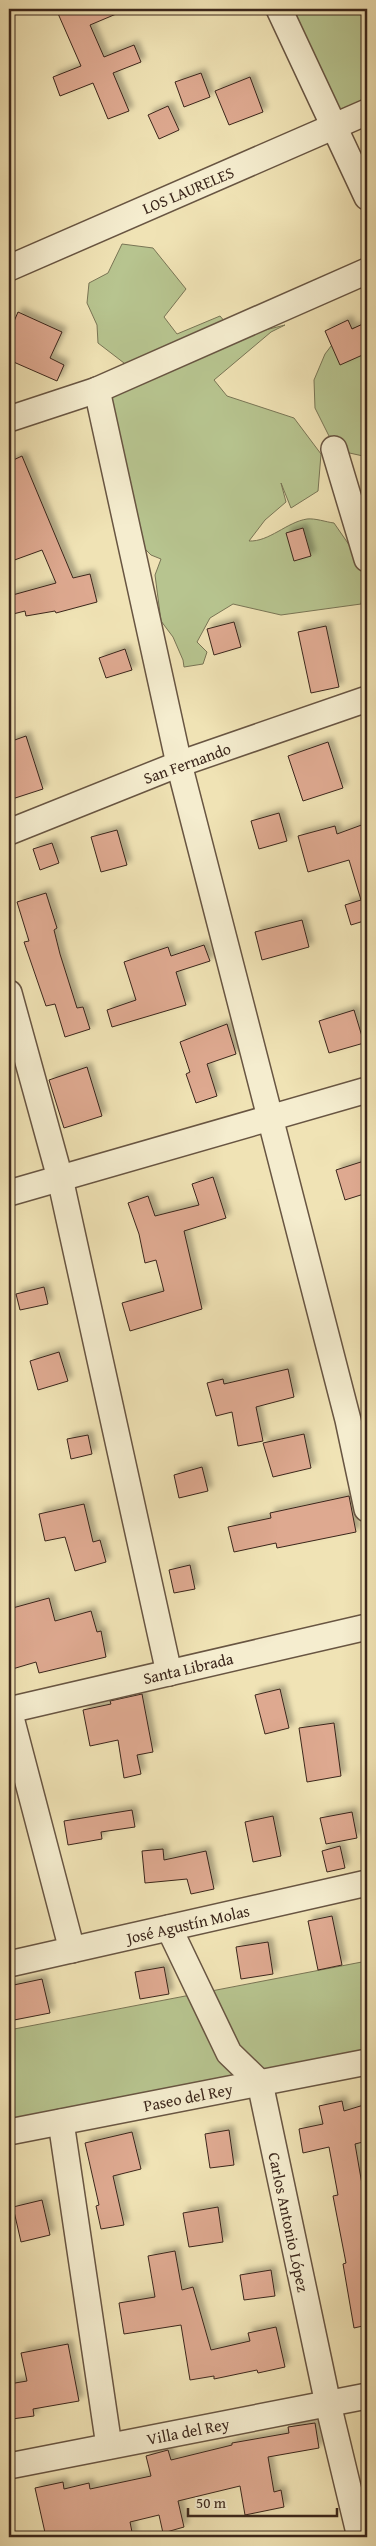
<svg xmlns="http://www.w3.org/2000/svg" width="376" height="2546" viewBox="0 0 376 2546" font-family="'Gentium Book Plus',serif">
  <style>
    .green { fill: #b7c48f; stroke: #797555 }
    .building { fill: #dea990; stroke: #3b261b; filter: url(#shadow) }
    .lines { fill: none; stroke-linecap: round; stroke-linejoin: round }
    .minor-casing { stroke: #685542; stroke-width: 28 }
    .minor { stroke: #f5edcf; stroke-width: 25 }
    .labels { text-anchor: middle; stroke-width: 4.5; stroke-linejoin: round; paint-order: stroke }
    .street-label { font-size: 16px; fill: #3b261b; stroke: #f5edcf }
  </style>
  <defs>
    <filter id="shadow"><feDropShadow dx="4.5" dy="-4.5" stdDeviation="2.5" flood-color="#0004"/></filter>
  </defs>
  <rect width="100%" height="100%" fill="#f0e3b5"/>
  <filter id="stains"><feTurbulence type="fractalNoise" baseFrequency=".004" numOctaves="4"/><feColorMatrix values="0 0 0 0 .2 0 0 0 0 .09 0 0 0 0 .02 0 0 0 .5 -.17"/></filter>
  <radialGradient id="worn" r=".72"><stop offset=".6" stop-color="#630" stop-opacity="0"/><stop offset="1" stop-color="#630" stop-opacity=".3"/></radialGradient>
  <g class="green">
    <path d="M289,9H367V114L343,121Z"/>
    <path d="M122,244L153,248L186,289L164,317L177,334L220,316L238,337L285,325L271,332L214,380L227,396L294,418L321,454L318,491L291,508L281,483L286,502L265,520L249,541C269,542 287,522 307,519C315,518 326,522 334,523L354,552L364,577L361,604L281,615L233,604L210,618L197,642L207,652L203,664L184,667L183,660L173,637L161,621L155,575L161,559L151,555L136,540L105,406L124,363L98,343L97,325L87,303L89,283L108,273Z"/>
    <path d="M367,323V455L363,456L336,450L315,408L314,380L325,354L341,333Z"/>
    <path d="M367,1961V2053L9,2124V2030Z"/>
  </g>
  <g class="building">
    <path d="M56,9H128L90,25L104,57L134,45L141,62L113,73L129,111L108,119L93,83L60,96L53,77L81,66Z"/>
    <path d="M201,73L210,97L184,107L175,82Z"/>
    <path d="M250,77L263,112L229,125L215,91Z"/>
    <path d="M168,106L179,130L159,139L148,115Z"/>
    <path d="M18,312L62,332L50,358L64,365L57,381L9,360V333Z"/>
    <path d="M348,320L352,329L367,322V353L340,365L325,331Z"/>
    <path d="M22,456L73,578L90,574L97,602L56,613L55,611L26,616L25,611L9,615V596L56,583L42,550L9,562V462Z"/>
    <path d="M303,528L311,556L294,561L286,533Z"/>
    <path d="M234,622L241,647L214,655L207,629Z"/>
    <path d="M326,626L339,687L311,693L298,632Z"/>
    <path d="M125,649L132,670L106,678L99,658Z"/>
    <path d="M26,736L43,789L9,800V742Z"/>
    <path d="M328,742L343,788L303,801L288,756Z"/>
    <path d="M279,813L287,841L259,849L251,821Z"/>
    <path d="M367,823V920L351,925L345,905L361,900L349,860L308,872L298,836L335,826L337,834Z"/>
    <path d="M117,830L127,865L101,872L91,837Z"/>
    <path d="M52,843L59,863L40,870L33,849Z"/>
    <path d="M46,893L57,928L54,930L60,954L77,1008L83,1007L90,1029L65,1037L55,1004L46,1006L24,942L29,941L17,902Z"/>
    <path d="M302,920L309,947L262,960L255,932Z"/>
    <path d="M204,945L210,961L176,972L186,1005L112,1027L107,1010L136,1000L124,962L168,947L171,956Z"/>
    <path d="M354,1010L364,1043L329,1053L319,1021Z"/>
    <path d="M227,1024L236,1054L207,1064L217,1096L196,1103L186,1074L190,1072L180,1042Z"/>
    <path d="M87,1067L102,1116L64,1128L49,1080Z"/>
    <path d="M367,1160V1193L345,1200L336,1170Z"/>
    <path d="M213,1177L226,1218L184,1231L202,1309L130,1331L122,1303L164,1291L156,1260L145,1263L139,1234L128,1203L148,1196L155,1216L199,1205L192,1184Z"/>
    <path d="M44,1287L48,1304L20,1310L16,1294Z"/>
    <path d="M59,1352L68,1381L38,1390L30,1361Z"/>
    <path d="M288,1369L294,1397L256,1407L263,1441L238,1446L232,1412L216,1416L207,1383L223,1379L224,1384Z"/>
    <path d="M304,1434L311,1468L273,1477L263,1443Z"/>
    <path d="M88,1435L92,1454L71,1459L67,1439Z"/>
    <path d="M202,1467L208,1491L179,1498L174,1475Z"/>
    <path d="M349,1496L356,1532L277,1548L276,1543L234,1552L228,1527L271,1518L270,1513Z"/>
    <path d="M84,1504L93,1542L100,1540L106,1562L75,1571L65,1537L45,1541L39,1514Z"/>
    <path d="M190,1565L195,1589L174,1593L169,1570Z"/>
    <path d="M49,1598L55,1621L91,1611L97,1632L101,1631L106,1657L39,1673L36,1662L9,1670V1609Z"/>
    <path d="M280,1689L289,1728L265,1734L255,1695Z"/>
    <path d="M142,1694L153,1752L137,1755L141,1774L124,1778L118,1740L90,1746L83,1710L111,1704L110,1701Z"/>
    <path d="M334,1723L341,1776L307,1782L299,1728Z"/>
    <path d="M132,1810L135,1827L101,1832L102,1839L68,1845L64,1821Z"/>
    <path d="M352,1812L357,1838L326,1844L320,1818Z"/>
    <path d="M273,1816L281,1856L253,1862L245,1822Z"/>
    <path d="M340,1846L345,1868L327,1872L322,1851Z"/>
    <path d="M163,1849L164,1860L206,1851L214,1889L191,1894L187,1879L145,1883L142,1851Z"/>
    <path d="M332,1916L342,1965L318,1970L308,1921Z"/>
    <path d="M268,1942L273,1974L241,1979L236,1947Z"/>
    <path d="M164,1967L169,1994L140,1999L135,1972Z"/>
    <path d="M42,1979L50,2013L9,2021V1986Z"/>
    <path d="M342,2101L344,2111L367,2104V2141L355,2144L363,2190H367V2325L354,2328L343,2264L346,2263L333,2196L338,2195L329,2147L303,2153L299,2129L323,2124L319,2106Z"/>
    <path d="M229,2130L234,2165L210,2168L205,2134Z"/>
    <path d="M132,2132L141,2169L113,2176L124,2225L101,2229L96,2206L99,2205L85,2143Z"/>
    <path d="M42,2200L50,2235L21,2242L13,2207Z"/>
    <path d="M218,2207L223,2242L189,2247L183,2213Z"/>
    <path d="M175,2251L182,2290L193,2287L211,2350L250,2341L248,2333L276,2327L285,2367L258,2373L257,2370L214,2379V2376L190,2380L181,2325L124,2334L119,2303L155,2297L148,2256Z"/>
    <path d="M271,2270L275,2296L244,2300L240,2275Z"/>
    <path d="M68,2344L79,2401L33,2409L34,2416L12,2419L9,2384L27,2381L21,2353Z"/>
    <path d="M315,2423L319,2448L268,2457L274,2492L281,2490L284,2507L245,2515L240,2486L178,2501L184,2527L163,2533L159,2515L130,2522L133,2537H46L35,2488L63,2482L64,2489L89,2483L90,2489L151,2476L146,2456L168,2450L171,2460L232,2445V2443L289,2433L288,2427Z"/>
  </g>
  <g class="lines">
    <g class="minor-casing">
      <g id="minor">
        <path d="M279,9L367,197"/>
        <path d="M9,268L367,112"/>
        <path d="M97,390L179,764L348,1420L367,1509"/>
        <path d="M9,419L97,390L367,271"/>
        <path d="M334,449L367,559"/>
        <path d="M9,832L179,764L367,699"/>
        <path d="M9,993L60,1178L169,1673"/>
        <path d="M9,1193L367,1090"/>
        <path d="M9,1710L367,1627"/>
        <path d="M9,1710L72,1950"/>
        <path d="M169,1928L229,2053L260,2083L328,2404L360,2537"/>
        <path d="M9,1964L367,1883"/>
        <path d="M61,2122L109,2446"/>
        <path d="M9,2132L367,2062"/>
        <path d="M9,2466L367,2396"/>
      </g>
    </g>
    <use href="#minor" class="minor"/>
  </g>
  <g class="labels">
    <g class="street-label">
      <text transform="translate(188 190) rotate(-23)" y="6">LOS LAURELES</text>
      <text transform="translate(187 763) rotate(-20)" y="6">San Fernando</text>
      <text transform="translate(188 1668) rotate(-13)" y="6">Santa Librada</text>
      <text transform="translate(188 1924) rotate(-13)" y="6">José Agustín Molas</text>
      <text transform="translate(188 2097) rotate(-11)" y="6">Paseo del Rey</text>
      <text transform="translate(289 2222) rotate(78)" y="6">Carlos Antonio López</text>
      <text transform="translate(188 2431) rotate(-11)" y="6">Villa del Rey</text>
    </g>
  </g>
  <rect width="376" height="2546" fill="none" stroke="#f0e3b5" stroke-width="30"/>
  <rect x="10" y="10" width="356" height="2526" fill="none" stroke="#3b261b" stroke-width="2.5"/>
  <rect x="15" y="15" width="346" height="2516" fill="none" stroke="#3b261b"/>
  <path d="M188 2508v8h149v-8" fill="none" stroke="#3b261b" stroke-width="2.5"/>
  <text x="196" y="2508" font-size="15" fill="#3b261b" stroke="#f5edcf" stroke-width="4" paint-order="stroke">50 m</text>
  <rect width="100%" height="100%" filter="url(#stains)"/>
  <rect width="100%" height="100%" fill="url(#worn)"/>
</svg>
